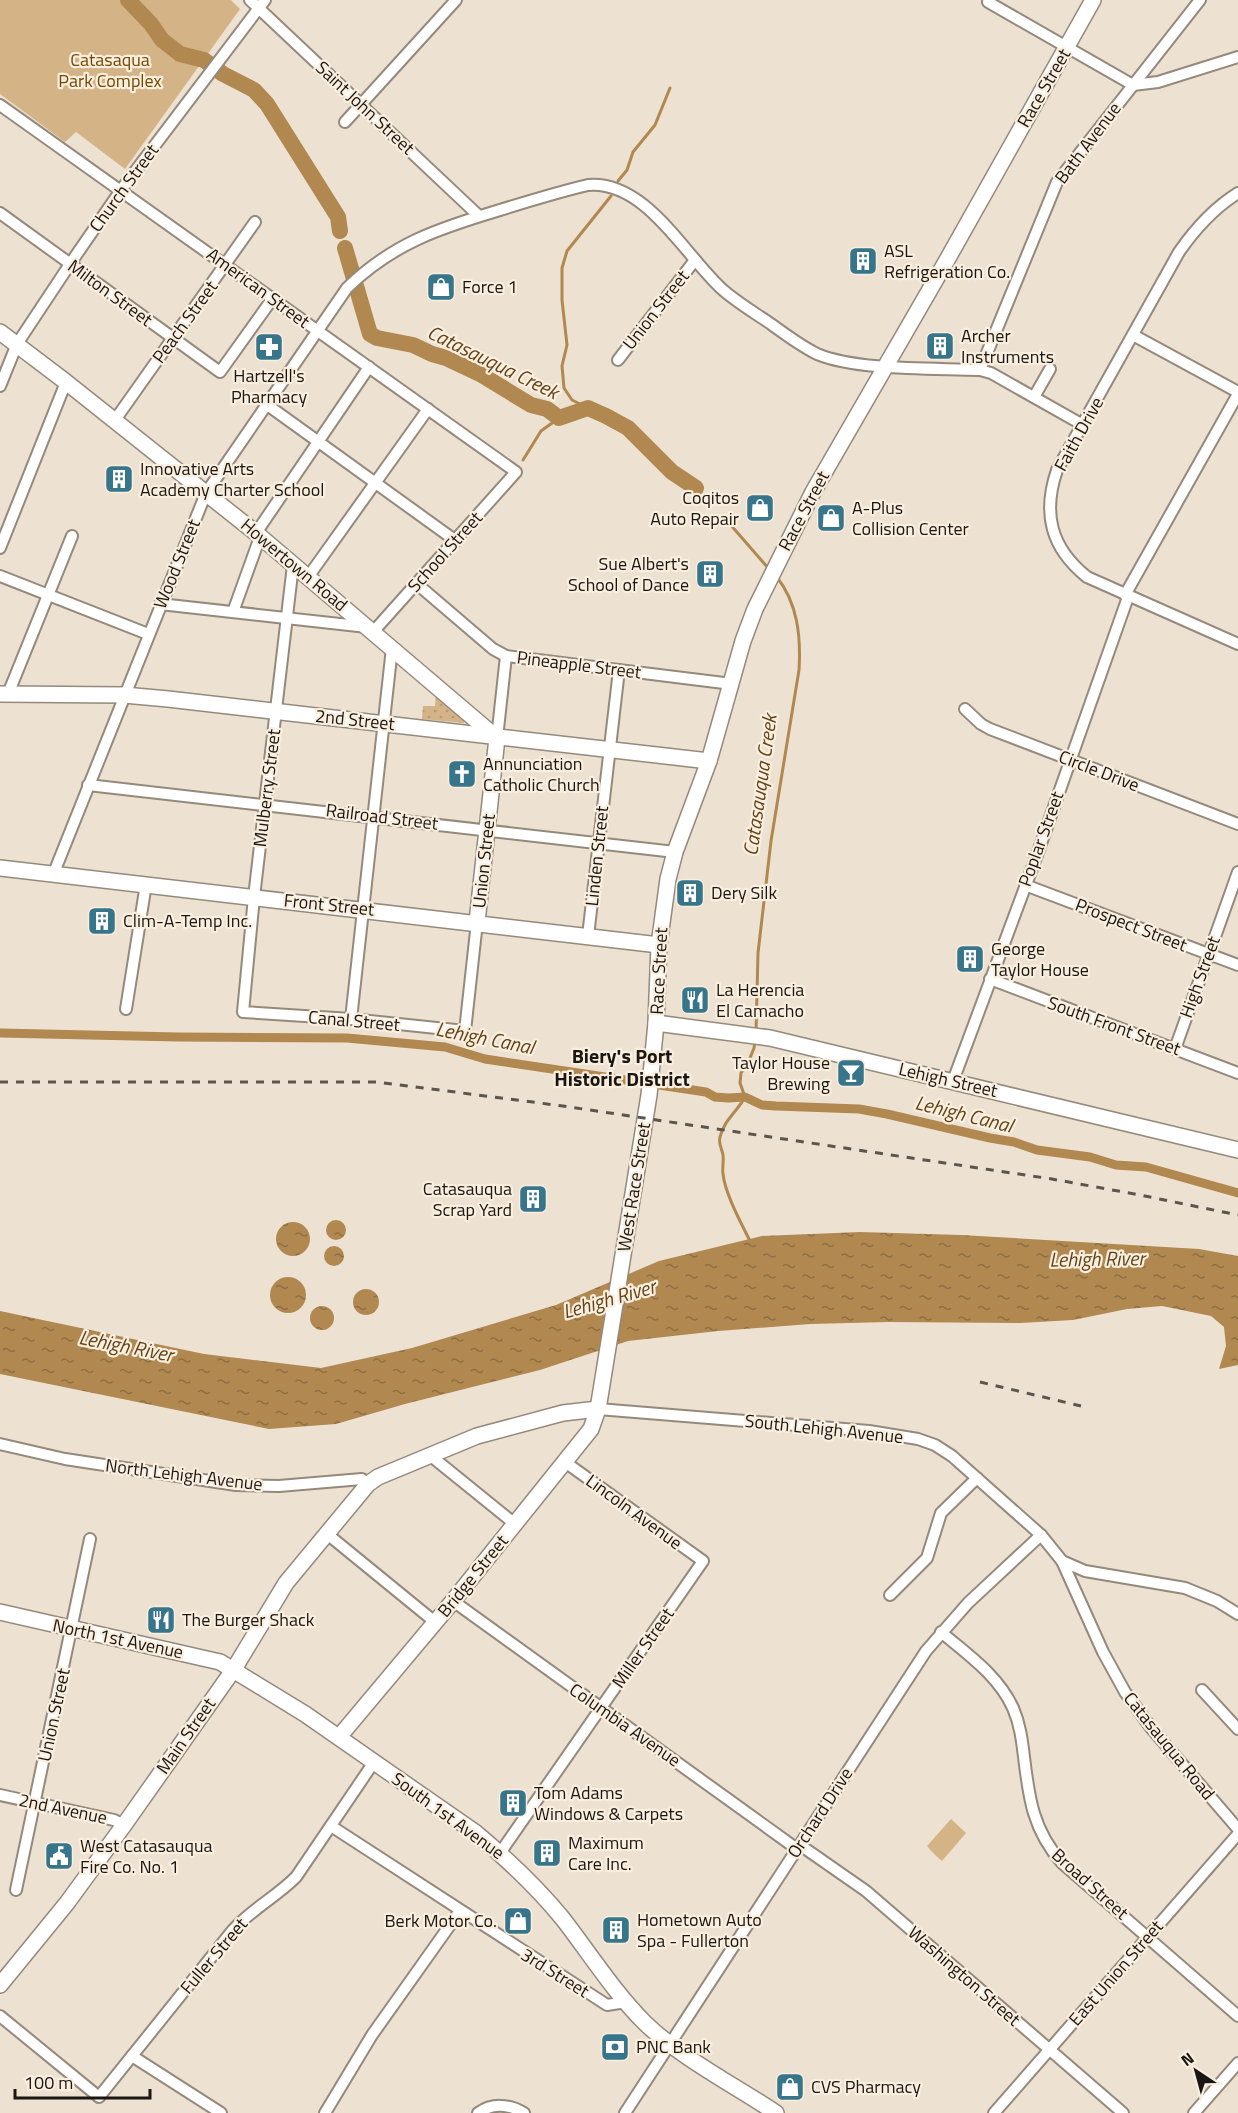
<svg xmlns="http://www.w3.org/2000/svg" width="1238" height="2113" viewBox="0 0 1238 2113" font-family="'Titillium Web',sans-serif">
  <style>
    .grass { fill: url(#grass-dots) }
    .park { fill: #d4b387 }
    .water { fill: url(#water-ripples) }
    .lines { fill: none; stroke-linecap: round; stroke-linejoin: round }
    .stream { stroke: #b08850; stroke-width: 3 }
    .canal { stroke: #b08850; stroke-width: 9 }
    .river { stroke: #b08850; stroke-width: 16 }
    .street-casing { stroke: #94897b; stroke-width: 14 }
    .secondary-casing { stroke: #94897b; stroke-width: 18 }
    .street { stroke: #fff; stroke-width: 10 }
    .secondary { stroke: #fff; stroke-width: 15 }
    .rail { stroke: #5c554d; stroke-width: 3; stroke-dasharray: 8 8; stroke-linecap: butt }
    .labels { text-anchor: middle; stroke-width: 4.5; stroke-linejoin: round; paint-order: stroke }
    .park-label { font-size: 18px; fill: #724900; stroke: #faeedf }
    .street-label { font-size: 18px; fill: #1a1611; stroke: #faeedf }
    .poi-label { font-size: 18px; fill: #1a1611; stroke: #faeedf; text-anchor: start }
    .water-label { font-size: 20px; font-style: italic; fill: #614419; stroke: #faeedf }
    .neighbourhood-label { font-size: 20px; font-weight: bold; fill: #1a1611; stroke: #faeedf }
  </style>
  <defs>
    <pattern id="grass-dots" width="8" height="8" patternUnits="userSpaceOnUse" patternTransform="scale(1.5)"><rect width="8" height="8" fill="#d4b387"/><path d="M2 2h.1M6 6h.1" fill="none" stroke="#b59974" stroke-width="1.8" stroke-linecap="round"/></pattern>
    <pattern id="water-ripples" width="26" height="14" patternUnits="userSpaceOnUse" patternTransform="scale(1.5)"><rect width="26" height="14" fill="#b08850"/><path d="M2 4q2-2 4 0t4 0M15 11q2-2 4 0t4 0" fill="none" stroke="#8e6e41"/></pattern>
  </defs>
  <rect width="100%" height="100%" fill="#ede1d2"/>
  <path class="grass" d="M436,695L465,720L464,723L422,719L423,706H435Z"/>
  <g class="park">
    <path d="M0,0H231L240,9L125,169L76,132L65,142L0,94Z"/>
    <path d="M951,1819L966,1833L942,1861C936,1856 932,1852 927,1846Z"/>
  </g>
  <g class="water">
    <circle cx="336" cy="1230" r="10"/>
    <circle cx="293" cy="1239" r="17"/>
    <path d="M860,1232L961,1235L1199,1249L1238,1256V1365L1219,1369L1226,1346L1224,1327L1211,1316L1162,1306L1127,1309L1073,1320L1020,1323L888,1322L810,1324L718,1331L628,1341L540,1370L405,1404L336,1424L269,1429L0,1374V1311L204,1354L321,1368L412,1348L556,1305L659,1261L762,1236Z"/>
    <circle cx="334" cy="1256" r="10"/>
    <circle cx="288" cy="1295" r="18"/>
    <circle cx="366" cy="1302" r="13"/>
    <circle cx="322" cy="1318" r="12"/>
  </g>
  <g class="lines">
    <g class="stream">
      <path d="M618,181L627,170L633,152L655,125L670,88"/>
      <path d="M588,408L572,400L564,388L562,366L567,345L562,300V268L567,251L611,196"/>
      <path d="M523,460L541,431L559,418"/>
      <path d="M729,523L769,569"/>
      <path d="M756,1032L758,953L771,841L799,670C801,637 798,603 776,576"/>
      <path d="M749,1239C740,1221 725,1193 723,1174C722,1167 724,1161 723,1155C722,1149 718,1143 720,1137C724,1120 737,1112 745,1097L740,1083L741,1073L748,1063L754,1048L755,1041"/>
    </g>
    <path class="canal" d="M0,1033L178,1037L347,1038L445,1047L485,1059L706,1092L715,1097L728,1098L745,1097L762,1105L776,1106L859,1109L887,1114L990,1138L1014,1142L1037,1150L1090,1157L1116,1165L1146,1167L1238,1193"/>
    <g class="river">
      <path d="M128,0L151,24L162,40L180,54L204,60L223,74L254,90L267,104L338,217L340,231"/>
      <path d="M345,248L370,334L377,338L413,345L432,354L446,358L480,374L531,405L547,409L559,418L588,408L606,416L628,428L672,472L696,488"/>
    </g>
    <g class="street-casing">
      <g id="street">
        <path d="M250,0L479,216"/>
        <path d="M988,2L1133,85L1158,82L1238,57"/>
        <path d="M0,105L516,472L373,632"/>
        <path d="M345,122L456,0"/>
        <path d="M1238,193C1214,208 1195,229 1179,252L1057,470C1042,514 1051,548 1087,577L1238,644"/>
        <path d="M0,213L220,372L273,298"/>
        <path d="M1133,335L1238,392"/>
        <path d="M618,360L695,260"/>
        <path d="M980,370L1057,182L1200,0"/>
        <path d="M0,386L17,344L70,264L121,190L265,0"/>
        <path d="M1034,397L1050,369"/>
        <path d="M266,404L456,541"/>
        <path d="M115,420L255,222"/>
        <path d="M256,533L369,367"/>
        <path d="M0,548L66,382"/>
        <path d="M293,565L254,897L243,1012L351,1019L465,1031L477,922"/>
        <path d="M0,576L148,634"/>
        <path d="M308,577L428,409"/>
        <path d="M417,584L493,649L506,656L732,684"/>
        <path d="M1125,595L1238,394"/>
        <path d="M160,604L367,627"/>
        <path d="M233,612L260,537"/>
        <path d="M8,694L72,536"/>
        <path d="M965,709L981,724L990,729L1238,824"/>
        <path d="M497,738L506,656"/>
        <path d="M88,785L675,852"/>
        <path d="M53,875L206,493L347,288C393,243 440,228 500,210C529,201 558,192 588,185C646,180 685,256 723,290C738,303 755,313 771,324C786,335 801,346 817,354C858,371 934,368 980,370L991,373L1083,425"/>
        <path d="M1025,885L1238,965"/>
        <path d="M588,936L619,670"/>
        <path d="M990,979L1238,1073"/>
        <path d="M126,1009L146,884"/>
        <path d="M351,1019L392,648"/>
        <path d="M1175,1049L1238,872"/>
        <path d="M953,1081L1037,855L1128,597"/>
        <path d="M598,1409L869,1431L918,1439L935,1445L952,1456L1041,1535L1062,1561L1085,1571L1185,1588L1217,1601L1238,1614"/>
        <path d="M0,1444L65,1459L236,1485L279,1486L362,1479L368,1484"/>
        <path d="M431,1456L515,1524"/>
        <path d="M326,1533L435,1622"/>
        <path d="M1062,1561L1103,1652L1125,1692L1152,1729L1238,1829"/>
        <path d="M890,1595L927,1558L941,1513L977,1478"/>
        <path d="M453,1601L797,1849"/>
        <path d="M941,1632C967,1654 998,1675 1013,1708C1020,1724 1022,1740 1024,1757C1029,1799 1033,1830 1062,1863L1238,2016"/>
        <path d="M1202,1690L1238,1729"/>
        <path d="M0,1795L114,1820L124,1825"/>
        <path d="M331,1826L607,2005L626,2002"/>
        <path d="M800,1845L866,1891L1123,2113"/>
        <path d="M500,1853L703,1561L565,1462"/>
        <path d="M16,1890L90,1539"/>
        <path d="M0,2016L99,2097L233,1930C252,1909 276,1897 296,1877L374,1762"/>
        <path d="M132,2056L221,2113"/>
        <path d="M325,2113L372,2035L460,1911"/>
        <path d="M478,2113C492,2103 509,2104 524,2113"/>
        <path d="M625,2113L926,1651L968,1603L1041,1535"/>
        <path d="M994,2113L1238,1834"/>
        <path d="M1194,2113L1238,2063"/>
      </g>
    </g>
    <g class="secondary-casing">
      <g id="secondary">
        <path d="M0,332L66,382L256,533L497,738L477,922"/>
        <path d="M0,694L124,695L168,699L709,761"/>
        <path d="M0,868L659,945"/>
        <path d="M656,1023L770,1038L1238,1150"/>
        <path d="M0,1612L220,1662L305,1714L476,1833C507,1859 537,1887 563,1919C590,1954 614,1992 645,2023C681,2058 734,2085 776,2113"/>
        <path d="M339,1737L453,1601L591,1429L598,1409L649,1095L656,1023L659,945L668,879L675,852L709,761L743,641L755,609L813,492L947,260L1093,0"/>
        <path d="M0,1985L67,1903L124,1825L234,1669L286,1583L368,1484L378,1477L477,1436L563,1413L598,1409"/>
      </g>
    </g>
    <use href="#street" class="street"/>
    <use href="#secondary" class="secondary"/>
    <g class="rail">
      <path d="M0,1082H377L563,1106L1052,1179L1140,1195L1238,1215"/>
      <path d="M980,1382L1081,1406"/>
    </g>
  </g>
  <defs>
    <g id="building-square" transform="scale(1.5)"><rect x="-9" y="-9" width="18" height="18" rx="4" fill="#37758a" stroke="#faeedf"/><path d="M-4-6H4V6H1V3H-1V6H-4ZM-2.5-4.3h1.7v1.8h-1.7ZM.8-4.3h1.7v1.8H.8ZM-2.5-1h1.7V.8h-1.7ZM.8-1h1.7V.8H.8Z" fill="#fff"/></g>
    <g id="shop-square" transform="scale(1.5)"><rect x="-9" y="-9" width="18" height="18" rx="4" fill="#37758a" stroke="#faeedf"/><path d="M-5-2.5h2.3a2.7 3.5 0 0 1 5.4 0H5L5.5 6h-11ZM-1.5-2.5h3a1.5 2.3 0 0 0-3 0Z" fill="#fff"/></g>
    <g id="pharmacy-square" transform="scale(1.5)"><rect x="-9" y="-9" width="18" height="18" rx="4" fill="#37758a" stroke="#faeedf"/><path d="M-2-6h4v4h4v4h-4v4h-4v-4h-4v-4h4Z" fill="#fff"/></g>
    <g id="church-square" transform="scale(1.5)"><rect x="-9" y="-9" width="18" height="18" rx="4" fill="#37758a" stroke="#faeedf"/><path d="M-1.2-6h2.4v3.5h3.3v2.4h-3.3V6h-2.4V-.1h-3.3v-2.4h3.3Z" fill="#fff"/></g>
    <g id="restaurant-square" transform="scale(1.5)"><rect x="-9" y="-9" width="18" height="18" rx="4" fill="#37758a" stroke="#faeedf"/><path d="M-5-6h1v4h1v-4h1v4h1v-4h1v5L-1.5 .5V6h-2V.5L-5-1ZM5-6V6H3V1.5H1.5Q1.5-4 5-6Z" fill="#fff"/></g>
    <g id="bar-square" transform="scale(1.5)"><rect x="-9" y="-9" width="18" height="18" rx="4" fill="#37758a" stroke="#faeedf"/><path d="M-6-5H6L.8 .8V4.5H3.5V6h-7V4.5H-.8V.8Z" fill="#fff"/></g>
    <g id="civic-square" transform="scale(1.5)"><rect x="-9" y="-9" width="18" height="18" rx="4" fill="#37758a" stroke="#faeedf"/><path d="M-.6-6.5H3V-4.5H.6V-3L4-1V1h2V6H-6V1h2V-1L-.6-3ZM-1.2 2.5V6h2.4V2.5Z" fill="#fff"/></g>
    <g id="bank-square" transform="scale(1.5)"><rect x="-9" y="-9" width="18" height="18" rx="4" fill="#37758a" stroke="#faeedf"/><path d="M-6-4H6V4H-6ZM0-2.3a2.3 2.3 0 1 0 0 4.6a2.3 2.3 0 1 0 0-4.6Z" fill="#fff"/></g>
  </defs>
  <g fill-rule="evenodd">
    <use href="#building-square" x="863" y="261"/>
    <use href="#shop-square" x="441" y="287"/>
    <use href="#building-square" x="940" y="346"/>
    <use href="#pharmacy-square" x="269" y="347"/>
    <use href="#building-square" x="119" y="479"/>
    <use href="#shop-square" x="760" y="508"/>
    <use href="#shop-square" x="831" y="518"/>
    <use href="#building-square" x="710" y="574"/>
    <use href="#church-square" x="462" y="774"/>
    <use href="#building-square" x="690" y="893"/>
    <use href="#building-square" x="102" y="921"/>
    <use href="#building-square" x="970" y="959"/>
    <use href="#restaurant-square" x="695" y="1000"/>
    <use href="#bar-square" x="851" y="1073"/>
    <use href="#building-square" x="533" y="1199"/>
    <use href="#restaurant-square" x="161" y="1620"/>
    <use href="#building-square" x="513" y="1803"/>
    <use href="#building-square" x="547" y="1853"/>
    <use href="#civic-square" x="59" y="1856"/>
    <use href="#shop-square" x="518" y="1921"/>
    <use href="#building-square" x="616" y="1930"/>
    <use href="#bank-square" x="615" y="2047"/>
    <use href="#shop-square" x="790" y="2087"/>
  </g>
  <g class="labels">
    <g class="park-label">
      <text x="110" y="66">Catasaqua<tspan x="110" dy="21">Park Complex</tspan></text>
    </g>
    <g class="street-label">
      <text transform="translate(1044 88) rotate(-60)" y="6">Race Street</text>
      <text transform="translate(365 108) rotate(43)" y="6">Saint John Street</text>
      <text transform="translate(1088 143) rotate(-53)" y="6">Bath Avenue</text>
      <text transform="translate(124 188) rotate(-54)" y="6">Church Street</text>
      <text transform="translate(258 288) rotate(36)" y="6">American Street</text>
      <text transform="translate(110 293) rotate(36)" y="6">Milton Street</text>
      <text transform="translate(656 310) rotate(-52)" y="6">Union Street</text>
      <text transform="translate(185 322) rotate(-54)" y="6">Peach Street</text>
      <text transform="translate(1079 434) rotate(-61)" y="6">Faith Drive</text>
      <text transform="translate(804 511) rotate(-62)" y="6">Race Street</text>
      <text transform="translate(445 552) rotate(-48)" y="6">School Street</text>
      <text transform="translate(177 564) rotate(-68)" y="6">Wood Street</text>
      <text transform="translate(294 565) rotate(40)" y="6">Howertown Road</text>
      <text transform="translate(579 665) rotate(7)" y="6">Pineapple Street</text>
      <text transform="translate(355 720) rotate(6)" y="6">2nd Street</text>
      <text transform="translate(1099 771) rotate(21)" y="6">Circle Drive</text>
      <text transform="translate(267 788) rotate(-83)" y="6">Mulberry Street</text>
      <text transform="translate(382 817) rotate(7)" y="6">Railroad Street</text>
      <text transform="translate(1041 839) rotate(-70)" y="6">Poplar Street</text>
      <text transform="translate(597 856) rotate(-84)" y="6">Linden Street</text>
      <text transform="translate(484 861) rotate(-84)" y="6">Union Street</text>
      <text transform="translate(329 905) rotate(6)" y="6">Front Street</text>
      <text transform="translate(1131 925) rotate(21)" y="6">Prospect Street</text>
      <text transform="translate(659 971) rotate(-87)" y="6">Race Street</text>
      <text transform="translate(1200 977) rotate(-70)" y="6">High Street</text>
      <text transform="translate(354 1021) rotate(5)" y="6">Canal Street</text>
      <text transform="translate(1114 1026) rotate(20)" y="6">South Front Street</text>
      <text transform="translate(948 1080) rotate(13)" y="6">Lehigh Street</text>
      <text transform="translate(634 1187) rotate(-81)" y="6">West Race Street</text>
      <text transform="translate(824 1429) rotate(6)" y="6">South Lehigh Avenue</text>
      <text transform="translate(184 1475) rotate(7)" y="6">North Lehigh Avenue</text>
      <text transform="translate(634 1512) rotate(36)" y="6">Lincoln Avenue</text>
      <text transform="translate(473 1576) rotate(-51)" y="6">Bridge Street</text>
      <text transform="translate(118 1639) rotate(12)" y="6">North 1st Avenue</text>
      <text transform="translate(643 1648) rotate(-55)" y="6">Miller Street</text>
      <text transform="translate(54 1715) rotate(-78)" y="6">Union Street</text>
      <text transform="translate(625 1725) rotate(35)" y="6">Columbia Avenue</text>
      <text transform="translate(186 1736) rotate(-55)" y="6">Main Street</text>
      <text transform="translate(1169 1746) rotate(51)" y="6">Catasauqua Road</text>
      <text transform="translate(63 1809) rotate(12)" y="6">2nd Avenue</text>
      <text transform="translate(820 1813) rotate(-57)" y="6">Orchard Drive</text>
      <text transform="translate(448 1816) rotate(36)" y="6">South 1st Avenue</text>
      <text transform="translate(1090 1884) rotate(42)" y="6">Broad Street</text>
      <text transform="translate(214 1956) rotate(-50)" y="6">Fuller Street</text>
      <text transform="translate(555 1973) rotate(32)" y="6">3rd Street</text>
      <text transform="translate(1116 1973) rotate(-49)" y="6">East Union Street</text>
      <text transform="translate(964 1976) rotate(41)" y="6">Washington Street</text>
    </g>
    <g class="poi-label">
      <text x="884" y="257">ASL<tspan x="884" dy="21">Refrigeration Co.</tspan></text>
      <text x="462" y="293">Force 1</text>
      <text x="961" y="342">Archer<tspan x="961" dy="21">Instruments</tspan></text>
      <text x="269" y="382" text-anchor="middle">Hartzell's<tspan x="269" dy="21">Pharmacy</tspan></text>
      <text x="140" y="475">Innovative Arts<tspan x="140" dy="21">Academy Charter School</tspan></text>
      <text x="739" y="504" text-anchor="end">Coqitos<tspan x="739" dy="21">Auto Repair</tspan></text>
      <text x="852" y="514">A-Plus<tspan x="852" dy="21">Collision Center</tspan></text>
      <text x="689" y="570" text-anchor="end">Sue Albert's<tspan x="689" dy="21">School of Dance</tspan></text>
      <text x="483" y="770">Annunciation<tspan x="483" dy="21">Catholic Church</tspan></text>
      <text x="711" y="899">Dery Silk</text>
      <text x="123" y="927">Clim-A-Temp Inc.</text>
      <text x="991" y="955">George<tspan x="991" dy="21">Taylor House</tspan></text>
      <text x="716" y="996">La Herencia<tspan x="716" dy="21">El Camacho</tspan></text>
      <text x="830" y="1069" text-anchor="end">Taylor House<tspan x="830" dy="21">Brewing</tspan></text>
      <text x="512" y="1195" text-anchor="end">Catasauqua<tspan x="512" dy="21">Scrap Yard</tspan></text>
      <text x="182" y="1626">The Burger Shack</text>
      <text x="534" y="1799">Tom Adams<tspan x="534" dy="21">Windows &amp; Carpets</tspan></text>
      <text x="568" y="1849">Maximum<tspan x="568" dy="21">Care Inc.</tspan></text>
      <text x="80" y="1852">West Catasauqua<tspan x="80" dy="21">Fire Co. No. 1</tspan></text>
      <text x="637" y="1926">Hometown Auto<tspan x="637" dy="21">Spa - Fullerton</tspan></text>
      <text x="497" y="1927" text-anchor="end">Berk Motor Co.</text>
      <text x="636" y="2053">PNC Bank</text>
      <text x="811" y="2093">CVS Pharmacy</text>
    </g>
    <g class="water-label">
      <text transform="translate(493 362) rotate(26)" y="7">Catasauqua Creek</text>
      <text transform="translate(760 785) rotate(-82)" y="7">Catasauqua Creek</text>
      <text transform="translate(485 1038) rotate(11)" y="7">Lehigh Canal</text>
      <text transform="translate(964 1114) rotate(14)" y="7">Lehigh Canal</text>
      <text transform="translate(1097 1259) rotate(-1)" y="7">Lehigh River</text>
      <text transform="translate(609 1299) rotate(-16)" y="7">Lehigh River</text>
      <text transform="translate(126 1346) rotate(11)" y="7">Lehigh River</text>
    </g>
    <g class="neighbourhood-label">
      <text x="622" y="1063">Biery's Port<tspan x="622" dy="23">Historic District</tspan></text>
    </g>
  </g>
  <g transform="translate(1196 2071) rotate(324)" stroke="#faeedf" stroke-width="4.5" paint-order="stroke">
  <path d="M0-4.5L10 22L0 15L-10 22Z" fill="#1a1611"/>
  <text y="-9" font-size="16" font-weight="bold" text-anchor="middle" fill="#1a1611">N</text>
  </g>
  <path d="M15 2089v9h135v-9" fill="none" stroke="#1a1611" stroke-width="3"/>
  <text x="24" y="2089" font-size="18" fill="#1a1611" stroke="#faeedf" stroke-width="4.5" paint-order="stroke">100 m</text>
</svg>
